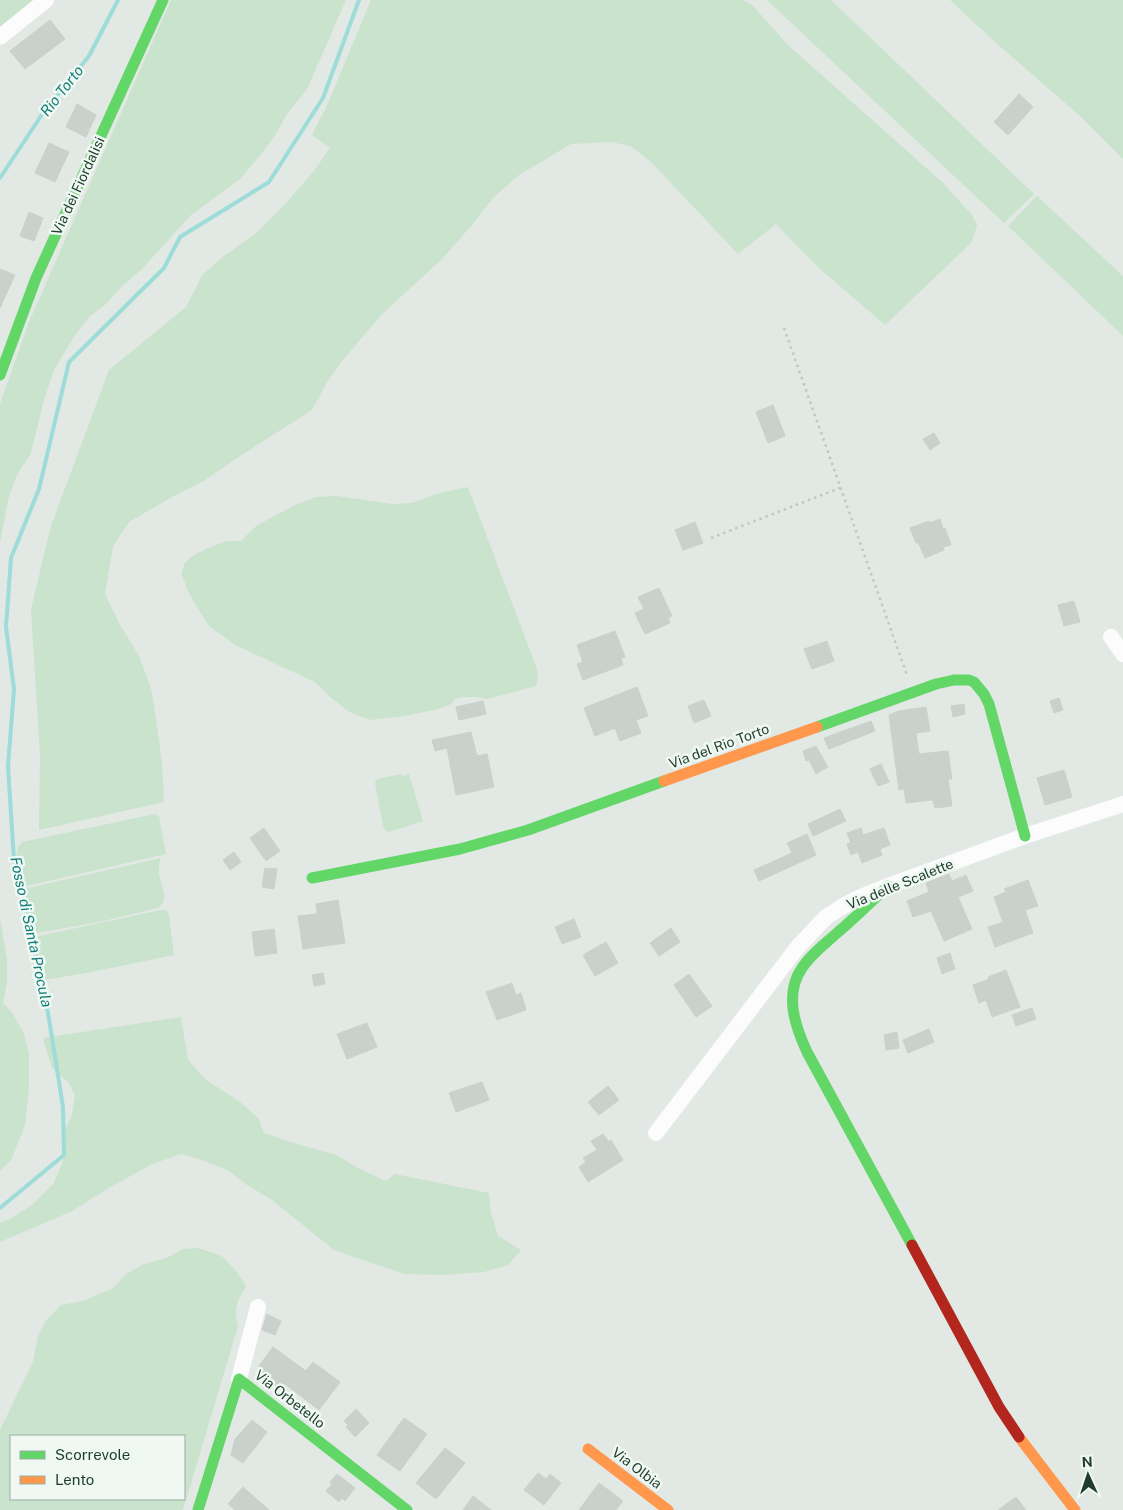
<svg xmlns="http://www.w3.org/2000/svg" width="1123" height="1510" viewBox="0 0 1123 1510" font-family="'Public Sans',sans-serif">
  <style>
    .green { fill: #c9e3cc; fill-rule: evenodd }
    .lines { fill: none; stroke-linecap: round; stroke-linejoin: round }
    .stream { stroke: #9ddcd8; stroke-width: 4 }
    .building { fill: #cad1cd; stroke: #cad1cd }
    .path { stroke: #bfc9c3; stroke-width: 2.5; stroke-dasharray: 2.5 4; stroke-linecap: butt }
    .street { stroke: #fbfcfb; stroke-width: 16 }
    .fast { stroke: #63d668; stroke-width: 11 }
    .slow { stroke: #ff974d; stroke-width: 11 }
    .jam { stroke: #b3261e; stroke-width: 11 }
    .labels { text-anchor: middle; stroke-width: 5; stroke-linejoin: round; paint-order: stroke }
    .street-label { font-size: 14px; fill: #1e3d2e; stroke: #eff8f2 }
    .water-label { font-size: 15px; font-style: italic; fill: #137e7b; stroke: #eff8f2 }
  </style>
  <rect width="100%" height="100%" fill="#e2e8e4"/>
  <g class="green">
    <path d="M0,0H36L0,30Z"/>
    <path d="M171,0H346L307,89L287,114L274,137L262,153L240,179L191,215L141,270L123,285L106,304L89,317L75,335L54,370L44,399L31,453L17,475L8,500L0,543V404L29,322Z"/>
    <path d="M371,0H742L751,4L789,46L943,183L972,215L977,225L972,242L885,325L819,268L776,224L738,254L652,163L631,146L611,142L571,144L519,175L493,198L472,225L441,260L382,314L342,361L327,382L312,410L240,456L205,480L172,497L129,522L113,546L105,594L119,623L139,656L152,692L162,762L164,802L39,830L40,754L31,609L51,526L109,370L186,307L203,274L224,256L255,234L285,204L314,171L330,148L312,135L329,101Z"/>
    <path d="M767,0H831L1034,194L1004,223Z"/>
    <path d="M950,0H1123V159L1079,115L996,43Z"/>
    <path d="M1037,196L1123,276V336L1008,226Z"/>
    <path d="M468,487L537,669L538,677L536,686L487,699L477,697H464L455,699L450,705L438,709L405,716L369,720L348,711L329,696L315,682L237,646L210,627L199,610L189,593L181,573L185,563L192,556L204,550L226,541H241L256,526L297,504L316,497L337,496L392,504L412,503L440,493Z"/>
    <path d="M401,774L402,776L409,774L423,821L389,832L385,830L383,826L375,783L377,779Z"/>
    <path d="M155,814L159,816L166,854L18,888C18,875 12,852 22,842Z"/>
    <path d="M161,858C152,877 174,897 158,908L99,922L37,933L28,928L19,890Z"/>
    <path d="M161,910H167L169,915L174,955L86,973L44,980L36,940L39,936Z"/>
    <path d="M0,919L7,959V982L3,1003L13,1014L24,1034L29,1054V1089L25,1125L11,1160L0,1171Z"/>
    <path d="M181,1017L188,1060L205,1079L240,1102L258,1118L264,1133L293,1143L334,1154L360,1169L386,1181L395,1174L489,1193L491,1213L498,1236L521,1250L508,1265L484,1272L443,1275L404,1274L334,1250L272,1200L247,1185L229,1171L202,1160L181,1154L152,1164L107,1189L72,1211L0,1242V1223L10,1219L32,1205L53,1184L63,1162L62,1143L66,1127L72,1115L75,1095L68,1082L52,1068L43,1038Z"/>
    <path d="M198,1248L222,1256L236,1271L246,1286C237,1301 233,1308 238,1326L183,1510H0V1430L33,1362L38,1336L46,1321L61,1305L83,1301L113,1288L126,1274L144,1264L167,1258L182,1249ZM11,1436H184V1499H11Z"/>
  </g>
  <g class="lines">
    <g class="stream">
      <path d="M0,178L43,113L89,56L118,0"/>
      <path d="M0,1208L64,1155L63,1107L45,994L14,861L8,766L14,689L6,627L11,558L39,489L69,362L164,268L180,237L269,182L323,98L359,0"/>
    </g>
  </g>
  <g class="building">
    <path d="M50,20L65,39L25,69L10,51Z"/>
    <path d="M1019,94L1033,107L1008,135L994,122Z"/>
    <path d="M77,104L96,115L86,137L66,127Z"/>
    <path d="M49,143L69,152L55,182L35,173Z"/>
    <path d="M29,212L43,218L34,241L20,236Z"/>
    <path d="M0,269L15,275L0,308Z"/>
    <path d="M773,405L785,436L768,443L756,412Z"/>
    <path d="M934,433L940,443L930,450L923,439Z"/>
    <path d="M940,519L943,529L945,528L951,545L943,547L944,550L925,558L918,542L916,543L910,528L929,521L930,523Z"/>
    <path d="M695,522L703,543L683,550L675,530Z"/>
    <path d="M659,588L672,616L668,618L670,623L645,634L635,613L644,609L638,597Z"/>
    <path d="M1074,601L1080,622L1064,626L1058,605Z"/>
    <path d="M615,631L625,657L621,658L623,665L583,680L577,664L583,662L577,645Z"/>
    <path d="M827,641L834,661L812,669L804,649Z"/>
    <path d="M637,687L648,716L636,720L641,733L620,741L615,728L595,736L584,708Z"/>
    <path d="M1059,698L1063,710L1054,713L1050,701Z"/>
    <path d="M704,700L711,716L694,723L688,706Z"/>
    <path d="M483,701L486,714L459,720L456,707Z"/>
    <path d="M964,704L965,714L953,717L951,706Z"/>
    <path d="M926,707L930,731L916,733L919,754L948,751L952,779H948L952,806L935,808L933,800L906,803L904,789L899,790L889,715L899,711Z"/>
    <path d="M871,721L875,731L829,749L824,738Z"/>
    <path d="M471,732L477,756L487,754L494,787L456,795L447,748L435,751L432,740Z"/>
    <path d="M816,746L828,767L816,774L809,760L806,761L803,751Z"/>
    <path d="M881,764L889,782L878,786L870,769Z"/>
    <path d="M1064,770L1072,797L1045,805L1037,778Z"/>
    <path d="M840,809L846,821L813,836L808,824Z"/>
    <path d="M264,828L280,851L266,861L250,838Z"/>
    <path d="M861,828L863,835L884,828L890,845L880,849L882,855L862,863L858,852L851,855L847,844L851,843L847,833Z"/>
    <path d="M807,834L816,855L759,881L754,870L792,853L787,843Z"/>
    <path d="M234,852L241,862L230,870L223,860Z"/>
    <path d="M265,868L277,869L274,889L262,887Z"/>
    <path d="M949,874L952,881L966,875L973,891L958,897L972,929L944,941L931,911L913,917L907,901L929,892L926,883Z"/>
    <path d="M1028,880L1038,906L1025,910L1033,933L995,947L988,927L1003,922L994,897L1006,892L1004,889Z"/>
    <path d="M338,900L345,943L303,949L298,916L317,914L316,904Z"/>
    <path d="M574,919L581,937L562,944L555,927Z"/>
    <path d="M671,928L680,942L659,956L650,943Z"/>
    <path d="M274,929L277,953L255,956L252,932Z"/>
    <path d="M606,942L618,963L595,976L583,955Z"/>
    <path d="M950,953L955,969L942,974L937,958Z"/>
    <path d="M1006,970L1020,1007L992,1017L986,1000L979,1003L973,985L989,979L988,977Z"/>
    <path d="M323,973L325,984L314,986L312,975Z"/>
    <path d="M689,974L712,1006L696,1017L674,985Z"/>
    <path d="M512,983L516,995L521,993L526,1010L497,1020L486,992Z"/>
    <path d="M1032,1008L1036,1019L1016,1026L1012,1015Z"/>
    <path d="M367,1023L377,1047L347,1059L337,1034Z"/>
    <path d="M929,1029L934,1042L908,1053L903,1040Z"/>
    <path d="M897,1032L899,1048L886,1050L884,1035Z"/>
    <path d="M482,1082L489,1100L456,1112L449,1093Z"/>
    <path d="M608,1086L619,1100L599,1115L588,1102Z"/>
    <path d="M603,1134L609,1142L611,1140L623,1160L588,1182L579,1167L586,1162L583,1158L597,1150L591,1141Z"/>
    <path d="M267,1314L281,1321L275,1335L262,1330Z"/>
    <path d="M273,1347L306,1371L313,1362L340,1382L319,1410L285,1384L280,1391L259,1375V1366Z"/>
    <path d="M356,1409L369,1423L355,1437L346,1427L348,1425L344,1421Z"/>
    <path d="M404,1418L427,1434L400,1471L377,1455Z"/>
    <path d="M252,1420L267,1432L243,1463L231,1455L235,1439Z"/>
    <path d="M445,1448L465,1463L436,1499L416,1483Z"/>
    <path d="M538,1473L546,1479L550,1474L561,1483L544,1505L524,1490Z"/>
    <path d="M337,1474L355,1488L345,1501L342,1498L339,1502L326,1491L332,1484L330,1482Z"/>
    <path d="M599,1483L623,1501L616,1510H579Z"/>
    <path d="M243,1487L269,1510H235L228,1504Z"/>
    <path d="M473,1496L491,1510H463Z"/>
    <path d="M1016,1497L1026,1510H998Z"/>
  </g>
  <g class="lines">
    <g class="path">
      <path d="M784,328L907,675"/>
      <path d="M711,538L840,488"/>
    </g>
    <g class="street">
      <path d="M0,37L46,0"/>
      <path d="M1111,637L1123,654"/>
      <path d="M656,1133L797,948L826,917L845,905L863,896L888,886L1025,836L1123,804"/>
      <path d="M239,1379L258,1307"/>
    </g>
    <g class="fast">
      <path d="M0,375L36,278L163,0"/>
      <path d="M817,727L936,684L954,680H969L974,682L984,694L989,704L1025,836"/>
      <path d="M312,878L460,849L528,830L664,781"/>
      <path d="M888,886C871,902 855,918 837,933C825,944 811,954 802,968C784,994 795,1026 807,1052L912,1245"/>
      <path d="M198,1510L239,1379L407,1510"/>
    </g>
    <g class="slow">
      <path d="M664,781L817,727"/>
      <path d="M1019,1437L1075,1510"/>
      <path d="M588,1449L668,1510"/>
    </g>
    <path class="jam" d="M912,1245L999,1407L1019,1437"/>
  </g>
  <g class="labels">
    <g class="street-label">
      <text transform="translate(78 186) rotate(-65)" y="5">Via dei Fiordalisi</text>
      <text transform="translate(719 746) rotate(-20)" y="5">Via del Rio Torto</text>
      <text transform="translate(900 884) rotate(-22)" y="5">Via delle Scalette</text>
      <text transform="translate(290 1399) rotate(38)" y="5">Via Orbetello</text>
      <text transform="translate(637 1468) rotate(37)" y="5">Via Olbia</text>
    </g>
    <g class="water-label">
      <text transform="translate(62 91) rotate(-52)" y="5">Rio Torto</text>
      <text transform="translate(31 932) rotate(78)" y="5">Fosso di Santa Procula</text>
    </g>
  </g>
  <rect x="10" y="1435" width="175" height="65" fill="#eff8f2" stroke="#9bada4"/>
  <rect x="20" y="1451" width="25" height="8" fill="#63d668" stroke="#9bada4"/>
  <text x="55" y="1460" font-size="15" fill="#1e3d2e">Scorrevole</text>
  <rect x="20" y="1476" width="25" height="8" fill="#ff974d" stroke="#9bada4"/>
  <text x="55" y="1485" font-size="15" fill="#1e3d2e">Lento</text>
  <g transform="translate(1088 1475) rotate(357)" stroke="#eff8f2" stroke-width="4" paint-order="stroke">
  <path d="M0-4L9 19L0 12L-9 19Z" fill="#1e3d2e"/>
  <text y="-8" font-size="14" font-weight="bold" text-anchor="middle" fill="#1e3d2e">N</text>
  </g>
</svg>
